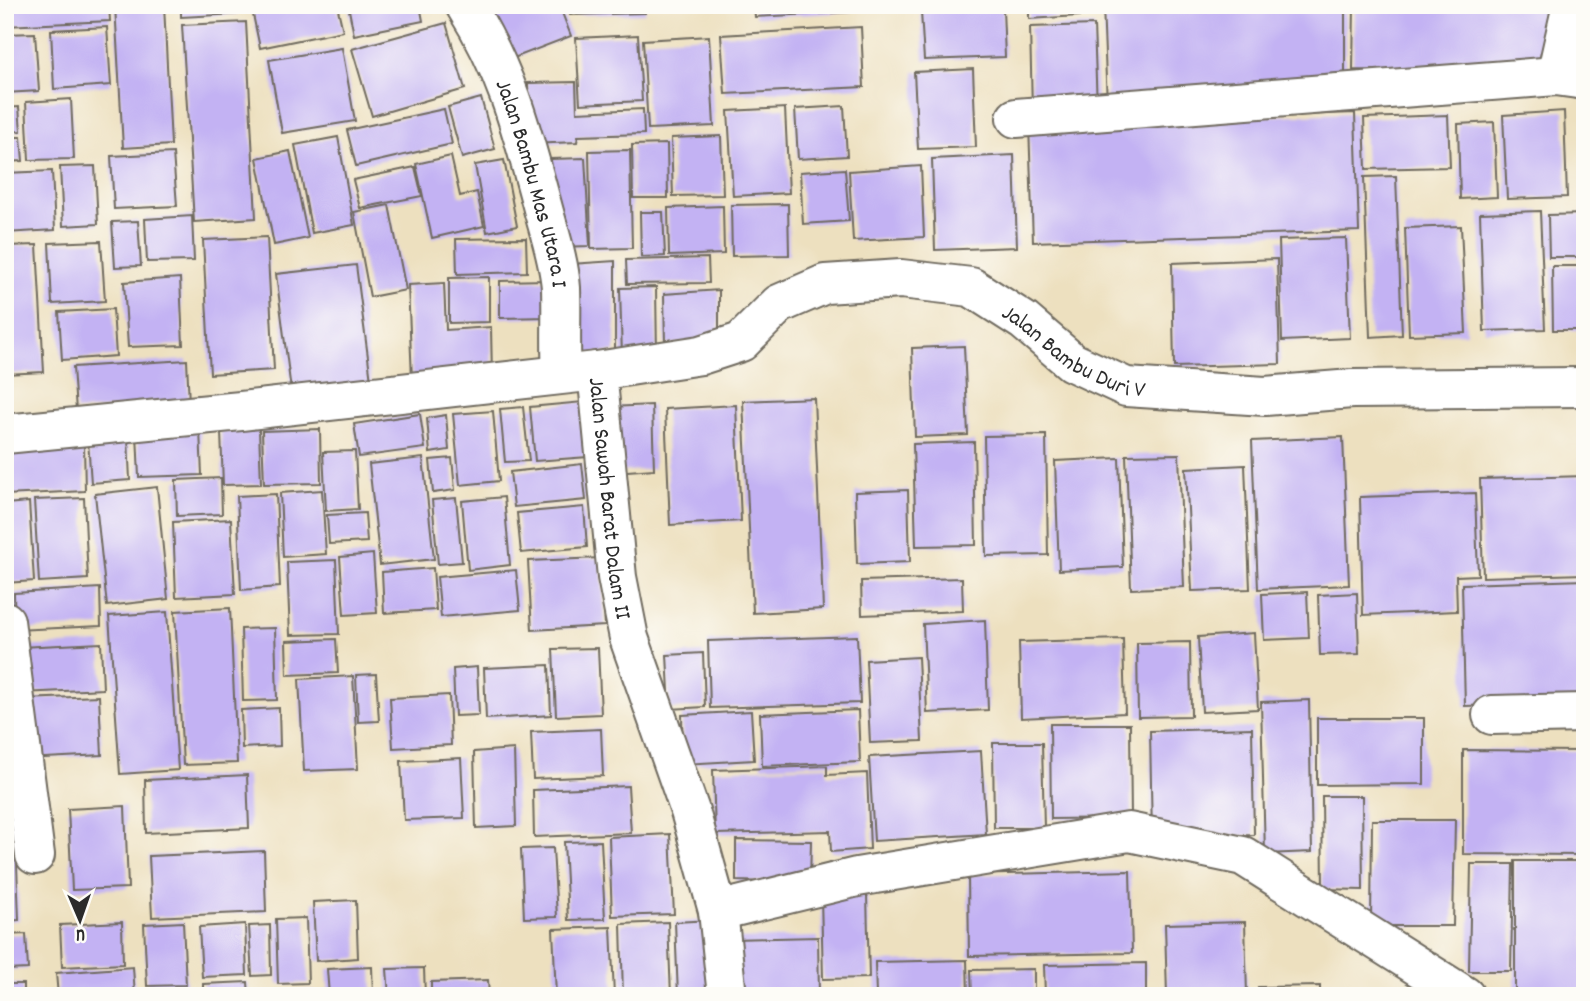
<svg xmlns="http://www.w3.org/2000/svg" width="1590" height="1001" viewBox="0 0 1590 1001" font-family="Dekko,sans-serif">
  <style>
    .building { fill: #c3b2f3 }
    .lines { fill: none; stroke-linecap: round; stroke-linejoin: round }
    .street-casing { stroke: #6f6a5f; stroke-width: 42 }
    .street { stroke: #fff; stroke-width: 38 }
    .labels { text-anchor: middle; stroke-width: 5; stroke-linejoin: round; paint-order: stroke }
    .street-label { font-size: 23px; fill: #2b2b2b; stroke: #fdfcf7 }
  </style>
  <rect width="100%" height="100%" fill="#fdfcf7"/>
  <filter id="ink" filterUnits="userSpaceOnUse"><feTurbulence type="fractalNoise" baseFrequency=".0143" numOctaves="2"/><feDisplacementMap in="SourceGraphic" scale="14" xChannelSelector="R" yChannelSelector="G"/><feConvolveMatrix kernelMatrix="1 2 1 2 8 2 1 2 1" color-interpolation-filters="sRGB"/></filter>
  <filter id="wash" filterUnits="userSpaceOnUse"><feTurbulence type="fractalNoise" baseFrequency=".00686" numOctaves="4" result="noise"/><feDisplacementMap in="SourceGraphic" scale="28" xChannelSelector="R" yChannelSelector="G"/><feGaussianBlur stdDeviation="1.57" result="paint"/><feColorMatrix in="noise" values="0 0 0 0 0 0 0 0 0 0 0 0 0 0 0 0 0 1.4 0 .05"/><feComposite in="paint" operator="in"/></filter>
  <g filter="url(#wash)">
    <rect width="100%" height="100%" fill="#ede0bf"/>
    <g id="blocks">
      <g class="building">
        <path d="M5,5H109L110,21L5,26Z"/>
        <path d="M115,5H164L171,145L123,148Z"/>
        <path d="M181,5H237L238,14L181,17Z"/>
        <path d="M251,5H337L343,31L260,48Z"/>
        <path d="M348,5H420L423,21L354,35Z"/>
        <path d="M484,5H559L571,36L506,61Z"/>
        <path d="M569,5H645V13L570,15Z"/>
        <path d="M754,5H851V12L755,17Z"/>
        <path d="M1029,5H1096V15L1029,19Z"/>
        <path d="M1103,5H1345V87L1107,104Z"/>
        <path d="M1354,5H1556L1549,66L1494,72L1353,70Z"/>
        <path d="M1003,9L1005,57L924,60L921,12Z"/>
        <path d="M246,22L256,218L194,222L182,25Z"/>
        <path d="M446,23L465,89L372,116L352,49Z"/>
        <path d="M1094,25L1097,107L1032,110L1030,27Z"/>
        <path d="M107,27L111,85L54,89L51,30Z"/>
        <path d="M861,27L864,87L725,94L721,35Z"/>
        <path d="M35,33L39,91L5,93V34Z"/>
        <path d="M638,35L642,101L580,104L576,38Z"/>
        <path d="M709,36L714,126L648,129L643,40Z"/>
        <path d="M342,48L355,121L282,133L269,60Z"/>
        <path d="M973,69L976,147L918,149L914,72Z"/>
        <path d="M576,82L577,112L643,109L644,134L578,136L577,142L529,144L528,83Z"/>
        <path d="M481,98L495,149L462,158L448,107Z"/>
        <path d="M71,99L74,159L29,160L26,102Z"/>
        <path d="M844,106L847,156L798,159L795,109Z"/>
        <path d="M19,107L21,131L5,132V108Z"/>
        <path d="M785,108L789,193L733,196L728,111Z"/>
        <path d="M444,109L452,144L356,166L347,130Z"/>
        <path d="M1564,111L1567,197L1507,199L1503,115Z"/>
        <path d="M1355,113L1359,231L1033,242L1029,125Z"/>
        <path d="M1448,115L1450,167L1366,169L1364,118Z"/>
        <path d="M1494,122L1497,197L1460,199L1458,124Z"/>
        <path d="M721,136L723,195L673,196L671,138Z"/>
        <path d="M5,137H21L23,161L5,162Z"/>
        <path d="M338,137L354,225L312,233L295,145Z"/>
        <path d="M667,144L668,198H633L632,145Z"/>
        <path d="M630,150L632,248L591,249L589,151Z"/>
        <path d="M290,151L308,238L274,245L257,158Z"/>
        <path d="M173,153L177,206L114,209L111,156Z"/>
        <path d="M1014,155L1017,247L935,250L932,159Z"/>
        <path d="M451,156L460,196L477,192L484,226L432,238L416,164Z"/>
        <path d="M585,158L590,246L556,247L551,159Z"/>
        <path d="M504,160L517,226L487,232L475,165Z"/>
        <path d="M95,166L98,224L63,226L60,167Z"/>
        <path d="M921,166L924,237L853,241L849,171Z"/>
        <path d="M415,167L422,196L360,208L353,180Z"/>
        <path d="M845,169L849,221L803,224L800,172Z"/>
        <path d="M52,171L55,230L5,233V173Z"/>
        <path d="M1396,176L1402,335L1370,337L1364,177Z"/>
        <path d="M788,204L789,255L732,256L731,205Z"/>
        <path d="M389,205L406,290L370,297L354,212Z"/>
        <path d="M723,206L724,254L669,256L668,208Z"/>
        <path d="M1540,211L1545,329L1484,331L1480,213Z"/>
        <path d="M640,212H663L665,256L641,257Z"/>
        <path d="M1585,214V257H1549L1548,215Z"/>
        <path d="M192,216L194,261L147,262L145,219Z"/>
        <path d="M138,221L141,266L115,267L112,222Z"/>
        <path d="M1461,226L1466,333L1409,335L1405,228Z"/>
        <path d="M267,237L274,370L210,374L203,240Z"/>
        <path d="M526,238L527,272L457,274L456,239Z"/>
        <path d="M1346,238L1350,338L1282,341L1279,240Z"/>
        <path d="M101,241L105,301L52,304L49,243Z"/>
        <path d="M37,245L44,372L5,374V246Z"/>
        <path d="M708,258L709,283L627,284L626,260Z"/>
        <path d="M1277,259L1280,364L1174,367L1172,263Z"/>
        <path d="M615,261V352L579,354L571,264Z"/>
        <path d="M356,265L372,388L292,398L276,274Z"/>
        <path d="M1552,266H1585V330H1553Z"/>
        <path d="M489,277V322L449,323V278Z"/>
        <path d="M180,278L183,345L128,347L124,282Z"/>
        <path d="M547,280L548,317L500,318V281Z"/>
        <path d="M444,283L446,330L491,327L492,376L412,379L408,285Z"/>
        <path d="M656,287L657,356L622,357L620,288Z"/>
        <path d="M719,290V343L665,344L664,294Z"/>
        <path d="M113,309L116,356L62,360L59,312Z"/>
        <path d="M964,346L968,435L915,437L912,348Z"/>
        <path d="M187,360L189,404L76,411L73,367Z"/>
        <path d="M814,398L823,609L753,613L743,401Z"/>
        <path d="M583,402L588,457L535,461L530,407Z"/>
        <path d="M652,405L654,469L614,472L610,407Z"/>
        <path d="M736,405L741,521L670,525L665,409Z"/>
        <path d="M523,407L529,461L505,462L500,409Z"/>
        <path d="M493,411L499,481L460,485L453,414Z"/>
        <path d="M420,414L425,448L359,457L354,424Z"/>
        <path d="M446,415L449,450L430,453L427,418Z"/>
        <path d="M259,429L261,484L223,485L221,432Z"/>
        <path d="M320,429L321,483L264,484L262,431Z"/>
        <path d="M200,430L202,475L139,477L137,433Z"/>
        <path d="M1046,435L1048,555L986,556L984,436Z"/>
        <path d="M1343,437L1349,585L1258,589L1252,441Z"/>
        <path d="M128,438L130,480L91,483L88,440Z"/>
        <path d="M974,442L976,545L916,546L913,444Z"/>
        <path d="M84,445L85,491L5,495V448Z"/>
        <path d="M355,451L358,509L326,511L323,452Z"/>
        <path d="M1179,454L1184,587L1131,589L1126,455Z"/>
        <path d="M423,458L434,559L380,565L369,464Z"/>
        <path d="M452,458L455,490L433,493L430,460Z"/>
        <path d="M1119,458L1123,567L1059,570L1055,461Z"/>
        <path d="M582,464L586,500L514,507L510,472Z"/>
        <path d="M1245,465L1250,589L1192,591L1186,468Z"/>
        <path d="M1585,476V574L1483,577L1480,479Z"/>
        <path d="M221,478L222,514L177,516L176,480Z"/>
        <path d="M157,487L168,599L107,606L95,494Z"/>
        <path d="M322,490L326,554L283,557L280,493Z"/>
        <path d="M908,490L910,562L857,564L855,492Z"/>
        <path d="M1475,493L1478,575L1456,576L1457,611L1363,615L1360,497Z"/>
        <path d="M276,494L280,587L241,590L237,496Z"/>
        <path d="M504,497L510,565L468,570L462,501Z"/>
        <path d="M84,498L88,579L39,582L34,500Z"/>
        <path d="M456,498L462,562L438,564L432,500Z"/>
        <path d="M29,502L34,581L5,583V504Z"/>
        <path d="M584,507L587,547L521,553L517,513Z"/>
        <path d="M365,513L367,542L329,544L327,515Z"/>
        <path d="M231,519L235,594L176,597L173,522Z"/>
        <path d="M373,554L377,613L344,615L340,557Z"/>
        <path d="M601,558L605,626L532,630L528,561Z"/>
        <path d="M336,560L339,634L290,635L287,562Z"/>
        <path d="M433,568L436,610L384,613L382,572Z"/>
        <path d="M516,570L520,610L441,617L437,577Z"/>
        <path d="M962,578L963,611L862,615L861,581Z"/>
        <path d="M1585,580V702L1465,706L1462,584Z"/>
        <path d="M100,588L101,626L15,630L14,593Z"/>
        <path d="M1307,592L1309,638L1264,640L1262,594Z"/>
        <path d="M1357,593L1359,654L1320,655L1318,595Z"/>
        <path d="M230,608L237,763L183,765L175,611Z"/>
        <path d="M167,612L178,770L120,774L109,616Z"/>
        <path d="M985,620L988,710L927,713L923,624Z"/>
        <path d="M275,628L277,700L243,701L241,629Z"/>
        <path d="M1254,633L1258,709L1202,712L1198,637Z"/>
        <path d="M857,636L860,703L710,708L708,641Z"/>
        <path d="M336,639L338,673L287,675L286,641Z"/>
        <path d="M1123,639L1125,713L1021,718L1019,642Z"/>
        <path d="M1190,642L1191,716L1138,717L1137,643Z"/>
        <path d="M101,643L103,689L23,693L20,647Z"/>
        <path d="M598,648L601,714L556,716L553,649Z"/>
        <path d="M703,653L705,707L670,709L667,655Z"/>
        <path d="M918,657L922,741L870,743L866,660Z"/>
        <path d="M549,665L551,715L486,719L484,668Z"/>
        <path d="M477,667L479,715L455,716L453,669Z"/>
        <path d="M376,674L379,721L358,722L356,675Z"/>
        <path d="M353,676L358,769L304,771L299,679Z"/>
        <path d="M449,695L451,745L393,748L390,698Z"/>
        <path d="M99,696L102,755L26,759L24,699Z"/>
        <path d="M1309,700L1312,852L1265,854L1261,702Z"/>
        <path d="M279,708L280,746L242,748L241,710Z"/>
        <path d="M858,710L860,762L762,766L760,714Z"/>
        <path d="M751,711L754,760L683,764L682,715Z"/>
        <path d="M1317,718H1424V784L1317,785Z"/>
        <path d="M1050,724H1130L1131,818L1051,819Z"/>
        <path d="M1252,728L1254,835L1152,837L1150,731Z"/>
        <path d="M601,729L603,776L533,779L531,732Z"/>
        <path d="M993,743H1042L1044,828H994Z"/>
        <path d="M514,749L516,826L476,828L474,752Z"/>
        <path d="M1463,750L1585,751V855L1463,854Z"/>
        <path d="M981,751L986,834L874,841L869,757Z"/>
        <path d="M461,758L464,818L404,820L401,761Z"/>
        <path d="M827,766V775L867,773L870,849L831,852L830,831L715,834L713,770Z"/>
        <path d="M247,775L249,828L146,833L145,780Z"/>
        <path d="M628,786L631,833L534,837L533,790Z"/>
        <path d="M1322,796H1362L1363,890L1323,889Z"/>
        <path d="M125,806L128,888L72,890L68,809Z"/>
        <path d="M15,809L19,920L5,921V810Z"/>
        <path d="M1372,820H1455L1453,926H1371Z"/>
        <path d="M670,834L674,914L612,916L609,837Z"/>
        <path d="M736,840L811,841L810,883L736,881Z"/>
        <path d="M601,841L605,919L568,920L564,842Z"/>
        <path d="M553,848L557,917L524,918L521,849Z"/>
        <path d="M264,851L266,912L152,917L149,856Z"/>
        <rect x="1515" y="861" width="70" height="135"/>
        <path d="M1471,864H1513L1511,971H1469Z"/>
        <path d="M1130,871L1132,953L969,956L968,875Z"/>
        <path d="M867,894L869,978L823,979L821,896Z"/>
        <path d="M356,900L358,958L316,961L313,902Z"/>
        <path d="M306,918L308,983L278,984L276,919Z"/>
        <path d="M711,920L715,996H678L675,922Z"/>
        <path d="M122,922L123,964L62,967L60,925Z"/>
        <path d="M183,922L186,985L147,986L144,924Z"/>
        <path d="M668,922L671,996H623L621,924Z"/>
        <path d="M1245,922L1247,996H1167L1165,924Z"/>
        <path d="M245,924L247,975L202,977L199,927Z"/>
        <path d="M270,925L271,975L252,976L249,926Z"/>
        <path d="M611,927L614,996H556L553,929Z"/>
        <path d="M26,934L28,969L5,970V935Z"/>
        <path d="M818,937L819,996H734L732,939Z"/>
        <path d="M967,960L968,996H876L875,962Z"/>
        <path d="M1146,963V994L1045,996L1044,965Z"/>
        <path d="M133,967L135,996H58L56,973Z"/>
        <path d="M372,967L373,996H329L327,969Z"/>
        <path d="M424,968L425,996H389L387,969Z"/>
        <path d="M1034,969V996H972L971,970Z"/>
        <path d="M488,980L489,996H431V982Z"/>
        <path d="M248,982L249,996H203V984Z"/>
        <rect x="5" y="984" width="18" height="12"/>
        <path d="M1320,986V996H1259L1258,987Z"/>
        <path d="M314,990V996H288V991Z"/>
        <path d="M1413,990V996H1333V992Z"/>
      </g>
    </g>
  </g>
  <g filter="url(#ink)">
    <use href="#blocks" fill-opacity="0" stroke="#6f6a5f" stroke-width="2"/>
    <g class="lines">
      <g class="street-casing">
        <g id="street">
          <path id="s1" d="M465,5C507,71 522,131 542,205C549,232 559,260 561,288C562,317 560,345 562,374"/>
          <path d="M1556,76L1572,5"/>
          <path d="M1016,118L1556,76L1585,80"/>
          <path id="s2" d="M597,371L617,577L629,638L690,811L718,911L727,996"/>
          <path id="s3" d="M5,434L241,411L597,371L701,355L741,342L779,304L825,284L901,279L971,287L1024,321L1072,362L1126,387L1265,396L1352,389L1585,387"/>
          <path d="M5,621L35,855"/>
          <path d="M1492,715L1585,713"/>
          <path d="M718,911L857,877L1129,832L1243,856L1465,996"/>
        </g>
      </g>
      <use href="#street" class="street"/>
    </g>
  </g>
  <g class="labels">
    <g class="street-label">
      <text dy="8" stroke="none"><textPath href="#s1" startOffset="192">Jalan Bambu Mas Utara I</textPath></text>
      <text dy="8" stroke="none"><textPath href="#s3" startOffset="1116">Jalan Bambu Duri V</textPath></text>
      <text dy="8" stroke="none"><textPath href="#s2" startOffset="128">Jalan Sawah Barat Dalam II</textPath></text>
    </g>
  </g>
  <rect width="1590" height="1001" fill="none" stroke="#fdfcf7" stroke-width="28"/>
  <g transform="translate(80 920) rotate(178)" stroke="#fdfcf7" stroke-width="5" paint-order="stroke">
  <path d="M0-5L12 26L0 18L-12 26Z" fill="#2b2b2b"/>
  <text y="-10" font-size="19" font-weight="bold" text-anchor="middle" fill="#2b2b2b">U</text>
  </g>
</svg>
